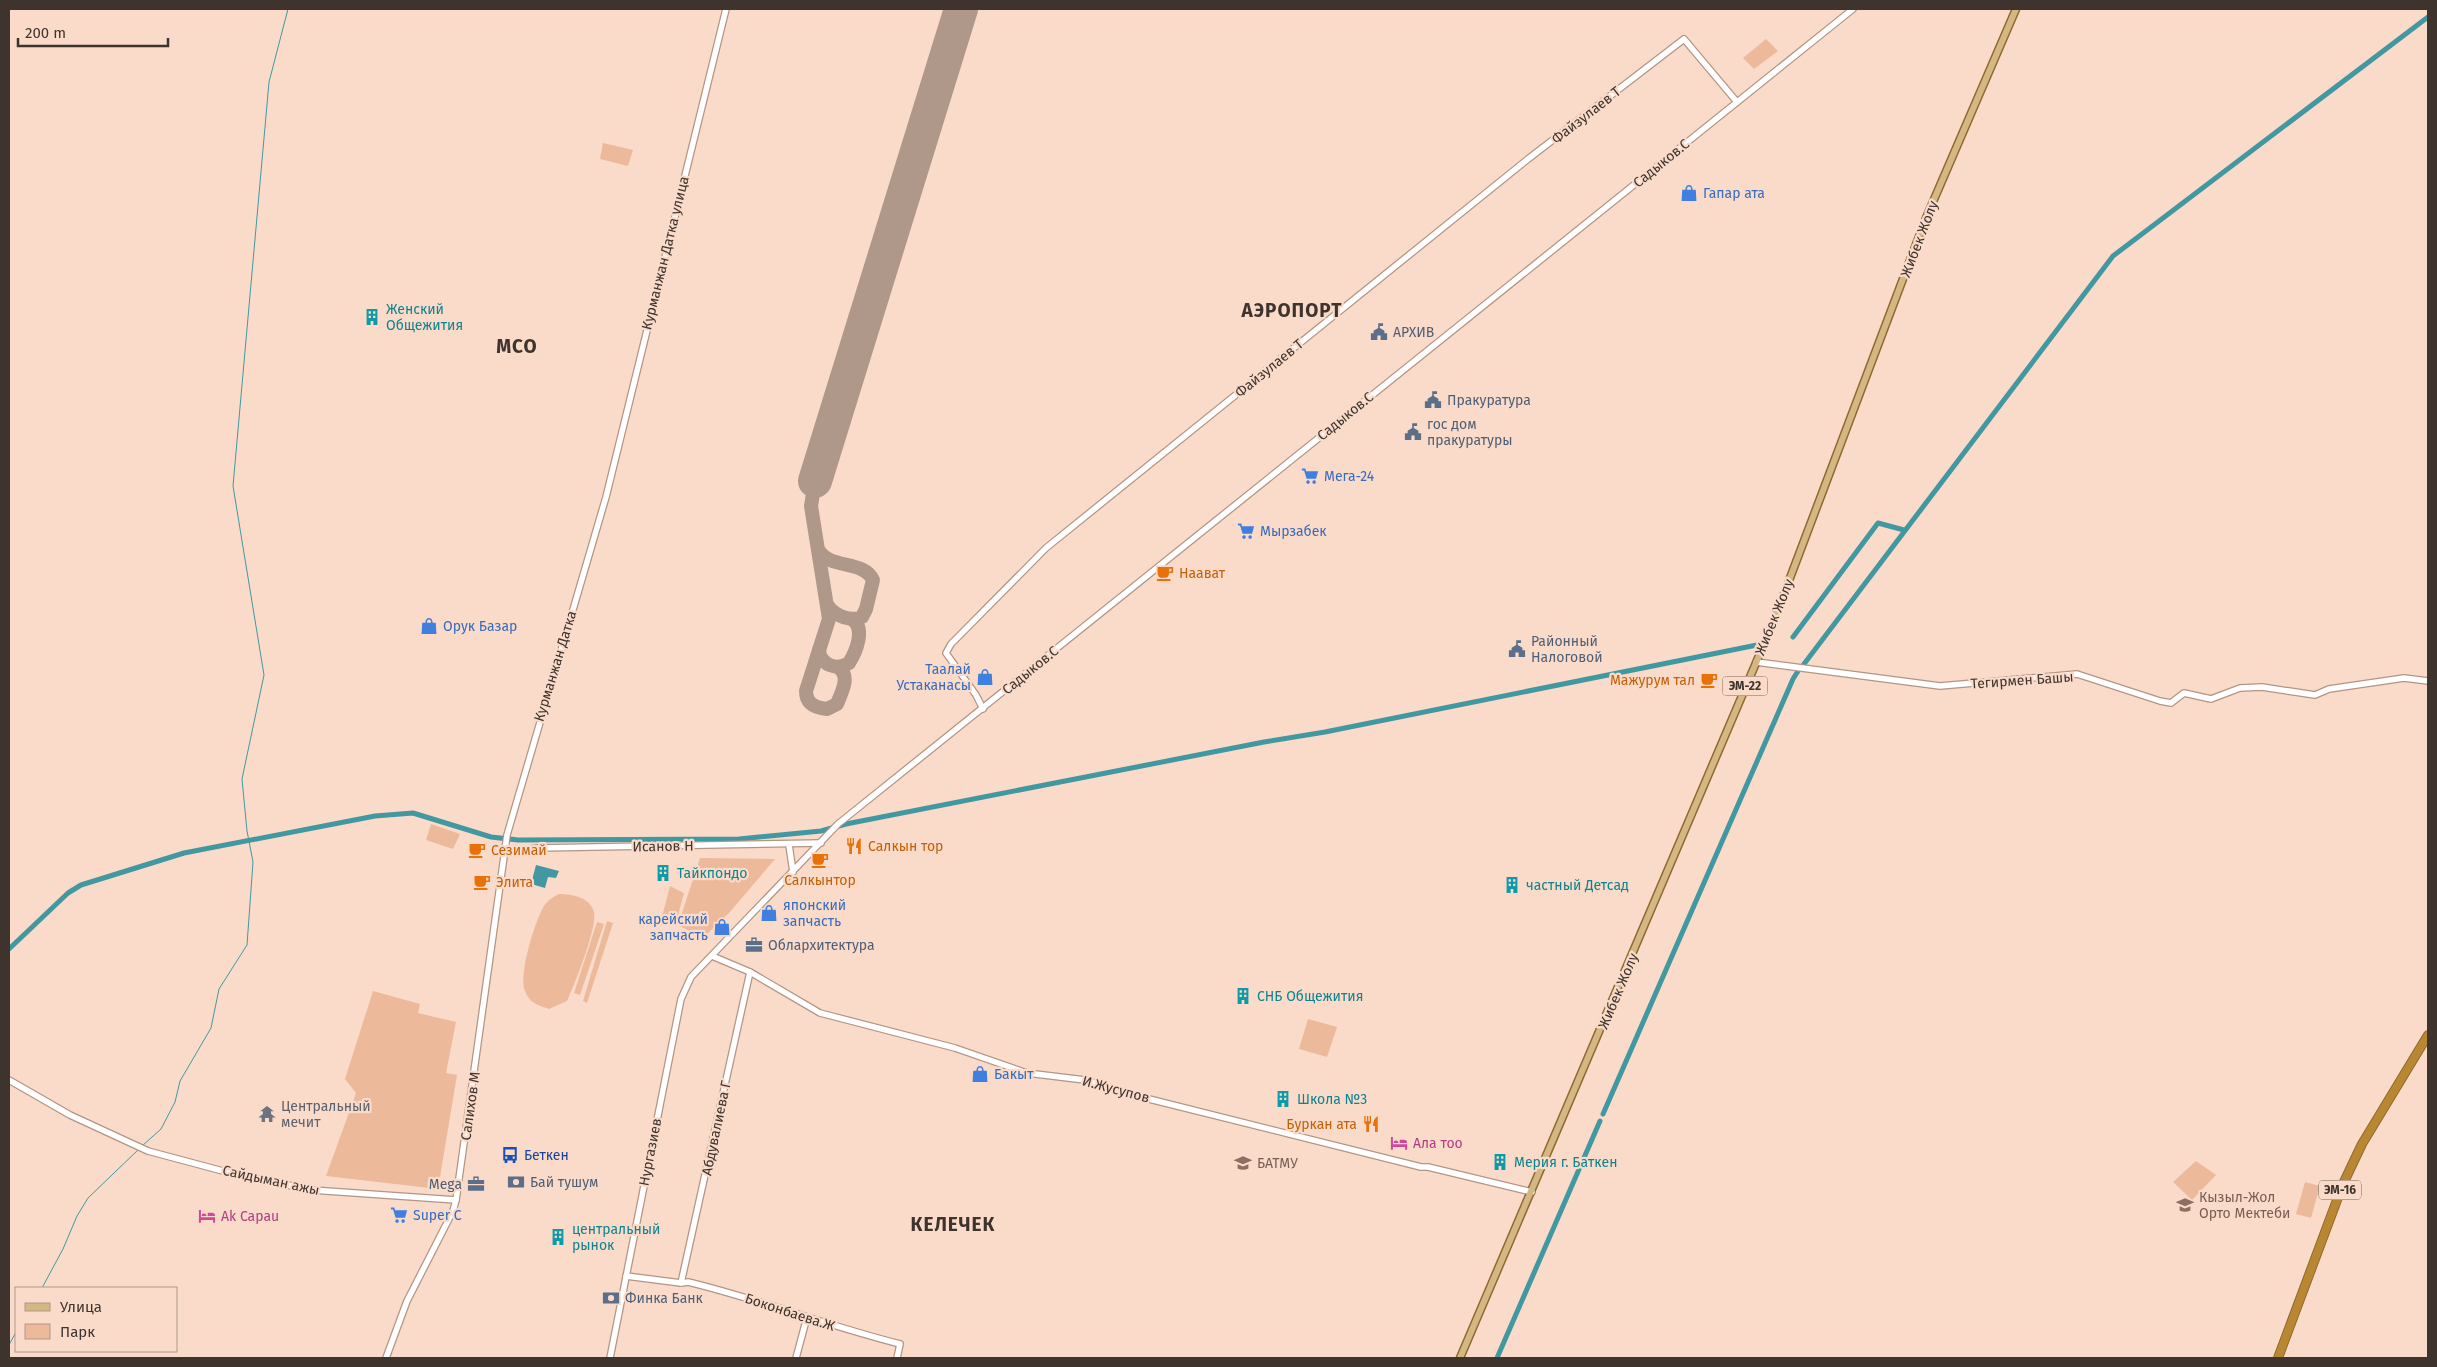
<svg xmlns="http://www.w3.org/2000/svg" width="2437" height="1367" viewBox="0 0 2437 1367" font-family="'Fira Sans',sans-serif">
  <style>
    .green { fill: #edb99b }
    .water { fill: #4298a0 }
    .lines { fill: none; stroke-linecap: round; stroke-linejoin: round }
    .stream { stroke: #4298a0; stroke-width: 1 }
    .canal { stroke: #4298a0; stroke-width: 5 }
    .taxiway { stroke: #af988a; stroke-width: 14 }
    .runway { stroke: #af988a; stroke-width: 34 }
    .secondary-casing { stroke: #b29585; stroke-width: 8 }
    .primary-casing { stroke: #8e6a30; stroke-width: 9 }
    .highway-casing { stroke: #8e6a30; stroke-width: 10 }
    .secondary { stroke: #fff; stroke-width: 5.5 }
    .primary { stroke: #d5b783; stroke-width: 6 }
    .highway { stroke: #b98731; stroke-width: 8 }
    .labels { text-anchor: middle; stroke-width: 4.5; stroke-linejoin: round; paint-order: stroke }
    .shield { fill: #fadbc9; stroke: #77655c; stroke-width: 1 }
    .shield-label { font-size: 12px; font-weight: bold; fill: #3f332d }
    .street-label { font-size: 14px; fill: #3f332d; stroke: #fadbc9 }
    .shop-label { font-size: 14px; fill: #366cbe; stroke: #fadbc9; text-anchor: start }
    .culture-label { font-size: 14px; fill: #0d838f; stroke: #fadbc9; text-anchor: start }
    .service-label { font-size: 14px; fill: #4e5e75; stroke: #fadbc9; text-anchor: start }
    .food-label { font-size: 14px; fill: #c56008; stroke: #fadbc9; text-anchor: start }
    .worship-label { font-size: 14px; fill: #5b616d; stroke: #fadbc9; text-anchor: start }
    .hotel-label { font-size: 14px; fill: #b23c85; stroke: #fadbc9; text-anchor: start }
    .transit-label { font-size: 14px; fill: #164399; stroke: #fadbc9; text-anchor: start }
    .education-label { font-size: 14px; fill: #785e54; stroke: #fadbc9; text-anchor: start }
    .district-label { font-size: 19px; font-weight: bold; letter-spacing: 1px; fill: #3f332d; stroke: #fadbc9 }
  </style>
  <rect width="100%" height="100%" fill="#fadbc9"/>
  <g class="green">
    <path d="M1766,39L1778,51L1754,69L1743,58Z"/>
    <path d="M603,143L633,150L628,166L600,159Z"/>
    <path d="M431,824L460,834L453,849L426,840Z"/>
    <path d="M700,858L775,859L729,913L703,938L678,925Z"/>
    <path d="M670,886L684,893L676,923L662,917Z"/>
    <path d="M559,894C572,894 590,897 594,912C598,926 574,986 567,1001L549,1009C538,1005 529,1003 525,991C518,975 535,921 544,906C548,900 553,897 559,894Z"/>
    <path d="M607,921L613,923L587,1003L583,1001Z"/>
    <path d="M597,922L604,924L580,995L574,993Z"/>
    <path d="M373,991L420,1004L418,1013L456,1022L446,1073L457,1075L438,1189L326,1176L356,1093L345,1079Z"/>
    <path d="M1308,1019L1337,1027L1327,1057L1299,1049Z"/>
    <path d="M2196,1161L2216,1175L2192,1200L2173,1182Z"/>
    <path d="M2305,1182L2320,1186L2311,1218L2296,1214Z"/>
  </g>
  <path class="water" d="M536,865L559,871L556,878L548,877L545,888L531,884Z"/>
  <g class="lines">
    <g class="stream">
      <path d="M142,1146L161,1129L175,1102L180,1081L211,1028L219,989L247,945L253,862L247,831L242,779L264,675L233,486L269,82L288,9"/>
      <path d="M42,1288L63,1249L77,1216L88,1198L139,1149"/>
      <path d="M9,1345L16,1332"/>
    </g>
    <g class="canal">
      <path d="M1793,637L1878,523L1904,530"/>
      <path d="M1804,664L2113,256L2428,17"/>
      <path d="M9,949L68,893L81,885L184,853L375,816L413,813L491,837L518,840L739,839L821,831L846,824L1264,742L1325,732L1757,645"/>
      <path d="M1603,1114L1793,679L1798,671"/>
      <path d="M1497,1358L1600,1121"/>
    </g>
    <g class="taxiway">
      <path d="M815,481L811,506L829,619L806,691C806,704 816,708 827,709L837,704C842,691 851,676 838,667"/>
      <path d="M819,551C830,569 864,560 873,580L866,609L862,617C851,622 835,616 828,606"/>
      <path d="M819,650C820,665 837,671 849,663C856,652 866,628 852,619"/>
    </g>
    <path class="runway" d="M815,481L961,9"/>
    <g class="secondary-casing">
      <g id="secondary">
        <path d="M1756,662L1940,686L2077,674L2160,701L2171,703L2184,693L2211,699L2240,688L2262,687L2315,695L2329,689L2404,678L2428,681"/>
        <path d="M983,709L976,695L946,653L951,644L1046,548L1528,159L1684,39L1737,102"/>
        <path d="M789,845L793,872"/>
        <path d="M506,853L537,848L821,843"/>
        <path d="M712,956L750,972L820,1013L955,1048L1027,1073L1085,1080L1141,1097L1421,1167H1428L1532,1192"/>
        <path d="M9,1080L70,1115L148,1151L234,1174L312,1190L456,1200"/>
        <path d="M626,1276L681,1283L688,1282C759,1299 828,1326 900,1344L897,1358"/>
        <path d="M681,1283L750,972"/>
        <path d="M386,1358L407,1301L453,1211L456,1200L507,835L606,497L726,9"/>
        <path d="M610,1358L681,999L691,977L838,824L1853,9"/>
        <path d="M796,1358L807,1317"/>
      </g>
    </g>
    <g class="primary-casing">
      <path id="primary" d="M1460,1358L1773,623L1926,218L2016,9"/>
    </g>
    <g class="highway-casing">
      <path id="highway" d="M2278,1358L2343,1184L2362,1144L2428,1035"/>
    </g>
    <use href="#secondary" class="secondary"/>
    <use href="#primary" class="primary"/>
    <use href="#highway" class="highway"/>
  </g>
  <defs>
    <g id="shop-bare" transform="scale(1.35)"><path d="M-5-2.5h2.3a2.7 3.5 0 0 1 5.4 0H5L5.5 6h-11ZM-1.5-2.5h3a1.5 2.3 0 0 0-3 0Z" fill="#3f7fe0" stroke="#fadbc9" stroke-width="2.5" paint-order="stroke"/></g>
    <g id="building-bare" transform="scale(1.35)"><path d="M-4-6H4V6H1V3H-1V6H-4ZM-2.5-4.3h1.7v1.8h-1.7ZM.8-4.3h1.7v1.8H.8ZM-2.5-1h1.7V.8h-1.7ZM.8-1h1.7V.8H.8Z" fill="#0f9aa8" stroke="#fadbc9" stroke-width="2.5" paint-order="stroke"/></g>
    <g id="civic-bare" transform="scale(1.35)"><path d="M-.6-6.5H3V-4.5H.6V-3L4-1V1h2V6H-6V1h2V-1L-.6-3ZM-1.2 2.5V6h2.4V2.5Z" fill="#5c6f8a" stroke="#fadbc9" stroke-width="2.5" paint-order="stroke"/></g>
    <g id="supermarket-bare" transform="scale(1.35)"><path d="M-6-5.5h2.5l.6 2H6L4.5 2H-2.5L-4.4-4H-6ZM-1.5 3.2a1.3 1.3 0 1 0 .1 0ZM3 3.2a1.3 1.3 0 1 0 .1 0Z" fill="#3f7fe0" stroke="#fadbc9" stroke-width="2.5" paint-order="stroke"/></g>
    <g id="cafe-bare" transform="scale(1.35)"><path d="M-5.5-4.5H6V0H3Q3 3.5 0 3.5H-2.5Q-5.5 3.5-5.5 0ZM3-3.2v2h1.7v-2ZM-6 4.5H4V6H-6Z" fill="#e8710a" stroke="#fadbc9" stroke-width="2.5" paint-order="stroke"/></g>
    <g id="restaurant-bare" transform="scale(1.35)"><path d="M-5-6h1v4h1v-4h1v4h1v-4h1v5L-1.5 .5V6h-2V.5L-5-1ZM5-6V6H3V1.5H1.5Q1.5-4 5-6Z" fill="#e8710a" stroke="#fadbc9" stroke-width="2.5" paint-order="stroke"/></g>
    <g id="office-bare" transform="scale(1.35)"><path d="M-6-3h4V-5.5h4V-3h4V5H-6ZM-1-4.5V-3h2v-1.5ZM-6 0V1H6V0Z" fill="#5c6f8a" stroke="#fadbc9" stroke-width="2.5" paint-order="stroke"/></g>
    <g id="temple-bare" transform="scale(1.35)"><path d="M0-6L5-2H3V0L6.5 2.5H4V6H1.5V3h-3V6H-4V2.5H-6.5L-3 0V-2H-5Z" fill="#6b7280" stroke="#fadbc9" stroke-width="2.5" paint-order="stroke"/></g>
    <g id="hotel-bare" transform="scale(1.35)"><path d="M-6-4.5h1.5V1H6V5H4.5V3h-9V5H-6ZM-4 0a1.8 1.8 0 1 1 3.6 0ZM.5 0V-2.5h3Q6-2.5 6 0Z" fill="#d1479c" stroke="#fadbc9" stroke-width="2.5" paint-order="stroke"/></g>
    <g id="bus-bare" transform="scale(1.35)"><path d="M-5-6H5V4H4V6H2V4H-2V6H-4V4H-5ZM-3.5-4V0h7V-4ZM-3.5 1.2v1.5H-2V1.2ZM2 1.2v1.5H3.5V1.2Z" fill="#1a4fb4" stroke="#fadbc9" stroke-width="2.5" paint-order="stroke"/></g>
    <g id="university-bare" transform="scale(1.35)"><path d="M0-5L7-2L0 1L-7-2ZM-4 1L0 2.5L4 1V4Q0 6-4 4Z" fill="#8d6e63" stroke="#fadbc9" stroke-width="2.5" paint-order="stroke"/></g>
    <g id="bank-bare" transform="scale(1.35)"><path d="M-6-4H6V4H-6ZM0-2.3a2.3 2.3 0 1 0 0 4.6a2.3 2.3 0 1 0 0-4.6Z" fill="#5c6f8a" stroke="#fadbc9" stroke-width="2.5" paint-order="stroke"/></g>
    <g id="school-bare" transform="scale(1.35)"><path d="M0-5L7-2L0 1L-7-2ZM-4 1L0 2.5L4 1V4Q0 6-4 4Z" fill="#8d6e63" stroke="#fadbc9" stroke-width="2.5" paint-order="stroke"/></g>
  </defs>
  <g fill-rule="evenodd">
    <use href="#shop-bare" x="1689" y="193"/>
    <use href="#building-bare" x="372" y="317"/>
    <use href="#civic-bare" x="1379" y="332"/>
    <use href="#civic-bare" x="1433" y="400"/>
    <use href="#civic-bare" x="1413" y="432"/>
    <use href="#supermarket-bare" x="1310" y="476"/>
    <use href="#supermarket-bare" x="1246" y="531"/>
    <use href="#cafe-bare" x="1165" y="573"/>
    <use href="#shop-bare" x="429" y="626"/>
    <use href="#civic-bare" x="1517" y="649"/>
    <use href="#shop-bare" x="985" y="677"/>
    <use href="#cafe-bare" x="1709" y="680"/>
    <use href="#restaurant-bare" x="854" y="846"/>
    <use href="#cafe-bare" x="477" y="850"/>
    <use href="#cafe-bare" x="820" y="860"/>
    <use href="#building-bare" x="663" y="873"/>
    <use href="#cafe-bare" x="482" y="882"/>
    <use href="#building-bare" x="1512" y="885"/>
    <use href="#shop-bare" x="769" y="913"/>
    <use href="#shop-bare" x="722" y="927"/>
    <use href="#office-bare" x="754" y="945"/>
    <use href="#building-bare" x="1243" y="996"/>
    <use href="#shop-bare" x="980" y="1074"/>
    <use href="#building-bare" x="1283" y="1099"/>
    <use href="#temple-bare" x="267" y="1114"/>
    <use href="#restaurant-bare" x="1371" y="1124"/>
    <use href="#hotel-bare" x="1399" y="1143"/>
    <use href="#bus-bare" x="510" y="1155"/>
    <use href="#building-bare" x="1500" y="1162"/>
    <use href="#university-bare" x="1243" y="1163"/>
    <use href="#bank-bare" x="516" y="1182"/>
    <use href="#office-bare" x="476" y="1184"/>
    <use href="#school-bare" x="2185" y="1205"/>
    <use href="#supermarket-bare" x="399" y="1215"/>
    <use href="#hotel-bare" x="207" y="1216"/>
    <use href="#building-bare" x="558" y="1237"/>
    <use href="#bank-bare" x="611" y="1298"/>
  </g>
  <g class="labels">
    <g class="shield">
      <rect x="1722.5" y="676.5" width="45" height="19" rx="4"/>
      <rect x="2319" y="1180.5" width="42" height="19" rx="4"/>
    </g>
    <g class="shield-label">
      <text x="1745" y="690">ЭМ-22</text>
      <text x="2340" y="1194">ЭМ-16</text>
    </g>
    <g class="street-label">
      <text transform="translate(1586 115) rotate(-38)" y="5">Файзулаев Т</text>
      <text transform="translate(1661 163) rotate(-39)" y="5">Садыков.С</text>
      <text transform="translate(1919 239) rotate(-69)" y="5">Жибек Жолу</text>
      <text transform="translate(665 253) rotate(-76)" y="5">Курманжан Датка улица</text>
      <text transform="translate(1269 368) rotate(-39)" y="5">Файзулаев Т</text>
      <text transform="translate(1345 416) rotate(-39)" y="5">Садыков.С</text>
      <text transform="translate(1774 617) rotate(-68)" y="5">Жибек Жолу</text>
      <text transform="translate(555 666) rotate(-73)" y="5">Курманжан Датка</text>
      <text transform="translate(1030 670) rotate(-39)" y="5">Садыков.С</text>
      <text transform="translate(2022 680) rotate(-4)" y="5">Тегирмен Башы</text>
      <text transform="translate(663 846) rotate(-1)" y="5">Исанов Н</text>
      <text transform="translate(1618 991) rotate(-67)" y="5">Жибек Жолу</text>
      <text transform="translate(1116 1089) rotate(15)" y="5">И.Жусупов</text>
      <text transform="translate(470 1106) rotate(-82)" y="5">Салихов М</text>
      <text transform="translate(716 1128) rotate(-78)" y="5">Абдувалиева Г</text>
      <text transform="translate(650 1152) rotate(-79)" y="5">Нургазиев</text>
      <text transform="translate(271 1180) rotate(12)" y="5">Сайдыман ажы</text>
      <text transform="translate(790 1312) rotate(18)" y="5">Боконбаева.Ж</text>
    </g>
    <g class="shop-label">
      <text x="1703" y="198">Гапар ата</text>
      <text x="1324" y="481">Мега-24</text>
      <text x="1260" y="536">Мырзабек</text>
      <text x="443" y="631">Орук Базар</text>
      <text x="971" y="674" text-anchor="end">Таалай<tspan x="971" dy="16">Устаканасы</tspan></text>
      <text x="783" y="910">японский<tspan x="783" dy="16">запчасть</tspan></text>
      <text x="708" y="924" text-anchor="end">карейский<tspan x="708" dy="16">запчасть</tspan></text>
      <text x="994" y="1079">Бакыт</text>
      <text x="413" y="1220">Super C</text>
    </g>
    <g class="culture-label">
      <text x="386" y="314">Женский<tspan x="386" dy="16">Общежития</tspan></text>
      <text x="677" y="878">Тайкпондо</text>
      <text x="1526" y="890">частный Детсад</text>
      <text x="1257" y="1001">СНБ Общежития</text>
      <text x="1297" y="1104">Школа №3</text>
      <text x="1514" y="1167">Мерия г. Бaткен</text>
      <text x="572" y="1234">центральный<tspan x="572" dy="16">рынок</tspan></text>
    </g>
    <g class="service-label">
      <text x="1393" y="337">АРХИВ</text>
      <text x="1447" y="405">Пракуратура</text>
      <text x="1427" y="429">гос дом<tspan x="1427" dy="16">пракуратуры</tspan></text>
      <text x="1531" y="646">Районный<tspan x="1531" dy="16">Налоговой</tspan></text>
      <text x="768" y="950">Облархитектура</text>
      <text x="530" y="1187">Бай тушум</text>
      <text x="462" y="1189" text-anchor="end">Mega</text>
      <text x="625" y="1303">Финка Банк</text>
    </g>
    <g class="food-label">
      <text x="1179" y="578">Наават</text>
      <text x="1695" y="685" text-anchor="end">Мажурум тал</text>
      <text x="868" y="851">Салкын тор</text>
      <text x="491" y="855">Сезимай</text>
      <text x="820" y="885" text-anchor="middle">Салкынтор</text>
      <text x="496" y="887">Элита</text>
      <text x="1357" y="1129" text-anchor="end">Буркан ата</text>
    </g>
    <g class="worship-label">
      <text x="281" y="1111">Центральный<tspan x="281" dy="16">мечит</tspan></text>
    </g>
    <g class="hotel-label">
      <text x="1413" y="1148">Ала тоо</text>
      <text x="221" y="1221">Ak Capau</text>
    </g>
    <g class="transit-label">
      <text x="524" y="1160">Беткен</text>
    </g>
    <g class="education-label">
      <text x="1257" y="1168">БАТМУ</text>
      <text x="2199" y="1202">Кызыл-Жол<tspan x="2199" dy="16">Орто Мектеби</tspan></text>
    </g>
    <g class="district-label">
      <text x="1292" y="317">АЭРОПОРТ</text>
      <text x="517" y="353">МСО</text>
      <text x="953" y="1231">КЕЛЕЧЕК</text>
    </g>
  </g>
  <rect width="2437" height="1367" fill="none" stroke="#3f332d" stroke-width="20"/>
  <rect x="15" y="1287" width="162" height="65" fill="#fadbc9" stroke="#af988b"/>
  <rect x="25" y="1303" width="25" height="8" fill="#d5b783" stroke="#af988b"/>
  <text x="60" y="1312" font-size="15" fill="#3f332d">Улица</text>
  <rect x="25" y="1324" width="25" height="15" fill="#edb99b" stroke="#af988b"/>
  <text x="60" y="1337" font-size="15" fill="#3f332d">Парк</text>
  <path d="M18 38v8h150v-8" fill="none" stroke="#3f332d" stroke-width="2.5"/>
  <text x="25" y="38" font-size="15" fill="#3f332d" stroke="#fadbc9" stroke-width="4" paint-order="stroke">200 m</text>
</svg>
